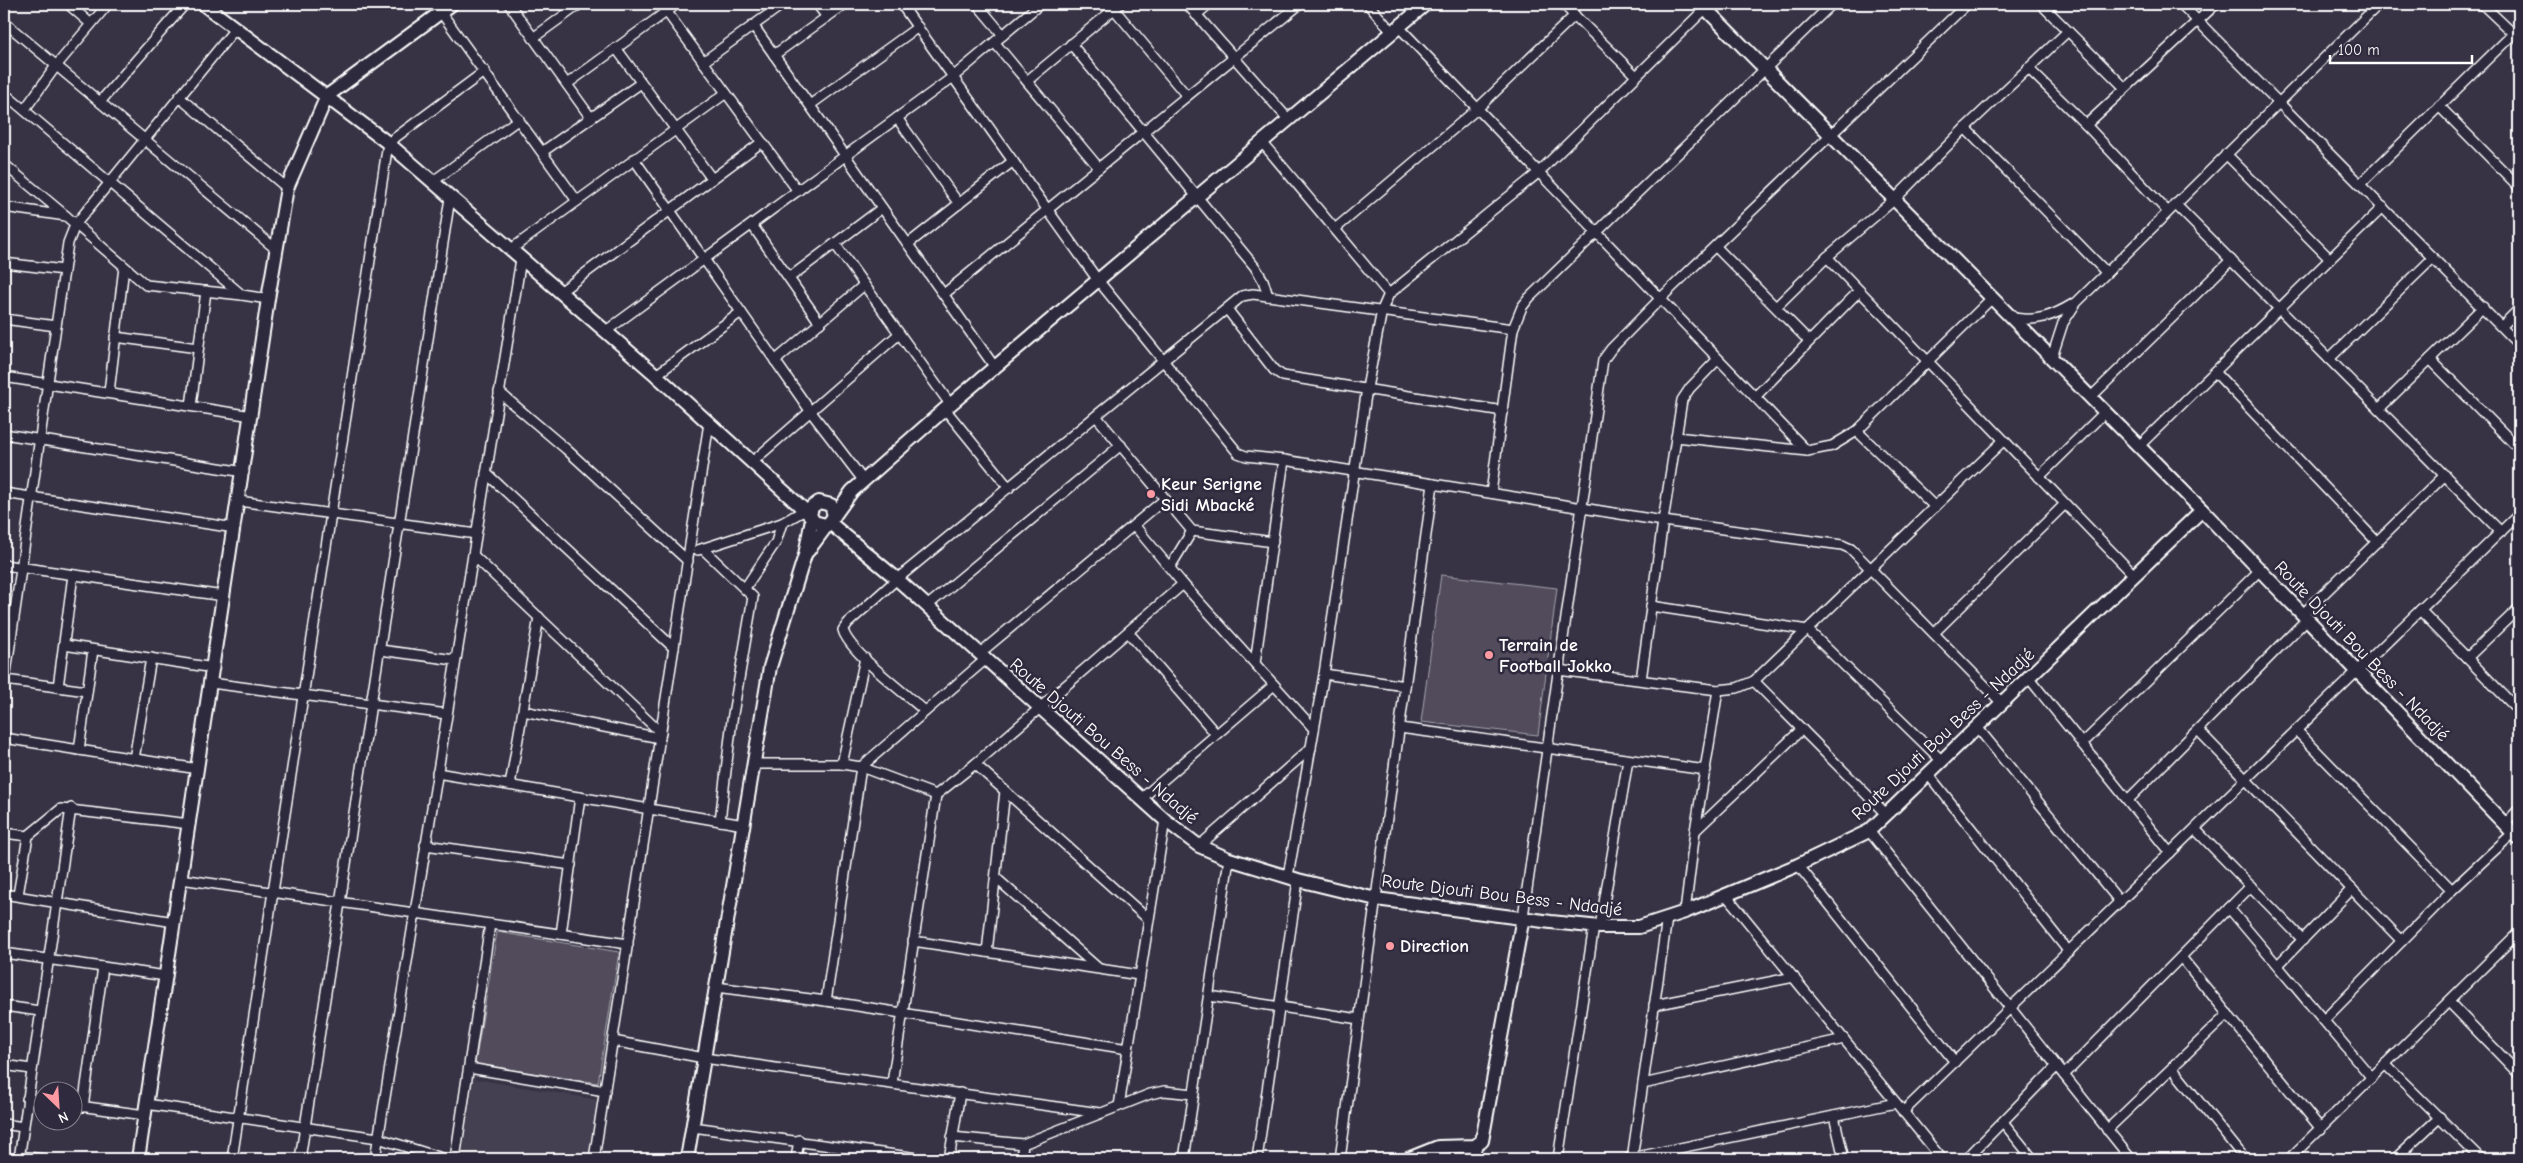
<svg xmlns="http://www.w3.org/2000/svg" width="2523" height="1163" viewBox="0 0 2523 1163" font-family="'Comic Neue',sans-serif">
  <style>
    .built { fill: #444051 }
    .green { fill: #514c5c; stroke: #a8a6ae }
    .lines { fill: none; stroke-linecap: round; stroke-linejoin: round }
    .street-casing { stroke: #fff; stroke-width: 12 }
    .secondary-casing { stroke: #fff; stroke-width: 16 }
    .street { stroke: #2f2a3d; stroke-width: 9 }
    .secondary { stroke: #2f2a3d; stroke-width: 12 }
    .poi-dot { fill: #ff9aa2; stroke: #2f2a3d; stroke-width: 2 }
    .labels { text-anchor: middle; stroke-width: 5; stroke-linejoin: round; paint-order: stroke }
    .poi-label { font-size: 18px; font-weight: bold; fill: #fff; stroke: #2f2a3d; text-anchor: start }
    .street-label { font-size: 18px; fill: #fff; stroke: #2f2a3d }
  </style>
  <rect width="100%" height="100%" fill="#373345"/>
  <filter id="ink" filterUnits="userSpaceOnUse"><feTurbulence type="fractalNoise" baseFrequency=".02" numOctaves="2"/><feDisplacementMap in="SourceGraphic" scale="10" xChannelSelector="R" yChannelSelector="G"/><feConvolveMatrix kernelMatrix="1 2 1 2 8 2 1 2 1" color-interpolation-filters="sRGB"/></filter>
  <g filter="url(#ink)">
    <path class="built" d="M474,1079L600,1100L590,1159H461Z"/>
    <g class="green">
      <path d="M1441,575L1557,588L1538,735L1421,722Z"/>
      <path d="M497,932L619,952L598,1083L475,1064Z"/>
    </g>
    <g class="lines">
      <g class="street-casing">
        <g id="street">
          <path d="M68,4L91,24"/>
          <path d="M435,4L577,201"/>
          <path d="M509,4L591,118"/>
          <path d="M661,4L798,191"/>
          <path d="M817,4L827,17"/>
          <path d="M901,4L1097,279L1238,453L1246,456L1284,460L1663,521L1842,545L1851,549L2002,703"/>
          <path d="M977,4L1003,35"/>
          <path d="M1187,4L1288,119"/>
          <path d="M1368,4L1392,32"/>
          <path d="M1563,4L1636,76"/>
          <path d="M2041,4L2125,88"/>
          <path d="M2181,4L2519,345"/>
          <path d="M2482,4L2519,39"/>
          <path d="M1114,9L1187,96"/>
          <path d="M1196,15L1209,4"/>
          <path d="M4,22L277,250"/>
          <path d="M753,25L994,366"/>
          <path d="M1398,26L1807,451"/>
          <path d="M533,38L580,4"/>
          <path d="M995,43L1099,168"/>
          <path d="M1071,44L1255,267L1263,280L1268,296"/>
          <path d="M616,48L712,179"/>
          <path d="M774,55L845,4"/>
          <path d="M703,62L783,4"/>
          <path d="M2028,68L2086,125L2168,212"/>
          <path d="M1027,81L1120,4"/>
          <path d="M567,84L677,4"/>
          <path d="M4,93L242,295L268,299"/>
          <path d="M179,97L287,188"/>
          <path d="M100,102L185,4"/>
          <path d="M810,105L918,27"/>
          <path d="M2439,106L2519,187"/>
          <path d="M25,109L56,66L108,4"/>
          <path d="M897,118L959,204"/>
          <path d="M2086,125L2216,4"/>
          <path d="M1965,128L2106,272"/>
          <path d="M1261,141L1389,294"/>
          <path d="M542,152L641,83"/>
          <path d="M2226,154L2330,259"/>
          <path d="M634,159L811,412L863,480"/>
          <path d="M4,164L66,216"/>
          <path d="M432,182L519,119"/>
          <path d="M2360,184L2519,28"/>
          <path d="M2175,204L2501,532"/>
          <path d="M4,207L66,216L146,285L242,295"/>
          <path d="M752,225L820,323"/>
          <path d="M1335,229L1477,109L1575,15"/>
          <path d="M835,244L950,404"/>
          <path d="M908,244L1013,161"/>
          <path d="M1716,247L1809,341"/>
          <path d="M510,250L726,93"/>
          <path d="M1827,257L2134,575"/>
          <path d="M4,263L64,270"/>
          <path d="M789,278L882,208"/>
          <path d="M560,292L762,142"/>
          <path d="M944,294L1300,4"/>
          <path d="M1776,307L1827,257L1895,199L1965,128L2068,31"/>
          <path d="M1227,309L1274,370L1283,376L1503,411"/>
          <path d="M2013,318C2037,322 2053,316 2073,304"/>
          <path d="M4,319L56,326"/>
          <path d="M2502,326L2519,309"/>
          <path d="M606,331L953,77L1040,4"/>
          <path d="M115,337L198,348"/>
          <path d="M2052,357L2063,323L2076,303L2379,4"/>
          <path d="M2329,359L2433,258"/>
          <path d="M2430,359L2519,449"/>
          <path d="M775,361L864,285"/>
          <path d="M2215,372L2377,542"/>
          <path d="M656,375L741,312"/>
          <path d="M4,377L252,416"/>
          <path d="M109,392L124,267"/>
          <path d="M499,392L566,449L688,561"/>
          <path d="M1755,397L1859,291"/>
          <path d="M2091,397L2231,260"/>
          <path d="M191,406L206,291"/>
          <path d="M945,409L1009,488"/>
          <path d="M2379,409L2483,307"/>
          <path d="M1096,416L1192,531L1273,542"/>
          <path d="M1857,431L1935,507"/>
          <path d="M4,434L244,472"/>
          <path d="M1676,437L1807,451L1832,446L1857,431L1992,298"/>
          <path d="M2139,446L2383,207"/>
          <path d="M751,463L899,334"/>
          <path d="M486,473L674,648"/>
          <path d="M2039,477L2105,412"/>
          <path d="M4,493L235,528"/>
          <path d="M1491,493L1513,329L1522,307L1529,298L1832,4"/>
          <path d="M239,501L476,534"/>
          <path d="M1134,525L1183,584L1314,729"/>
          <path d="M703,549L753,597L732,720L720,821"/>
          <path d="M698,550L782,523L805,510"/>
          <path d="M473,555L661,733"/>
          <path d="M4,565L224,596"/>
          <path d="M1170,567L1192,531"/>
          <path d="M745,588L776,542L782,523"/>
          <path d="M927,606L1121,445"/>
          <path d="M1651,606L1808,630L1942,761"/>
          <path d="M2420,610L2519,711"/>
          <path d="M2303,614L2445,475"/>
          <path d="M1128,632L1216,734"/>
          <path d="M1934,633L2065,504"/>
          <path d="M64,645L214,668"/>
          <path d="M380,650L455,660"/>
          <path d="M980,653L1165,499"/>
          <path d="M2467,658L2519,608"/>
          <path d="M1255,663L1284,460"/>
          <path d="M1558,670L1718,690L1737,688L1754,681L2003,441"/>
          <path d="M1324,674L1405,686"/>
          <path d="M2029,678L2170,853"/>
          <path d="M5,680L87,691"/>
          <path d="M1641,680L1663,521L1682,400L1690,388L1718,359"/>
          <path d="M1754,681L1886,814"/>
          <path d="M211,683L447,714"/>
          <path d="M4,687L68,243L75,225L235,29"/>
          <path d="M58,687L73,575"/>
          <path d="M523,711L660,738"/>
          <path d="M925,711C906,694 849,652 843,630L848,623L897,579L1242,296L1253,294L1513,329"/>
          <path d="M1977,727L2120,902"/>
          <path d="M1400,728L1706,770"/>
          <path d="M2198,730L2402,941"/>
          <path d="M2296,730L2452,890"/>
          <path d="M4,738L198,769"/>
          <path d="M2082,744L2260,570"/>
          <path d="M79,750L93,650"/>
          <path d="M134,759L151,658"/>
          <path d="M754,764H842L861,767L936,795"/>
          <path d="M842,764L865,658"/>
          <path d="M975,764L1148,919"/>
          <path d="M437,773L744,825"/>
          <path d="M1928,774L2069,952"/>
          <path d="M510,785L539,617"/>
          <path d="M1141,799L1274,685"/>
          <path d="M2128,800L2307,619"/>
          <path d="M2505,824L2519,809"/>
          <path d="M2195,829L2303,940"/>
          <path d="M1695,831L1802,729"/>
          <path d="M1869,831L2131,1159"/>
          <path d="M4,833L28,836"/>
          <path d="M425,845L571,865"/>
          <path d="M1199,846L1311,748"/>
          <path d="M1798,865L1955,1062"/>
          <path d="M1288,876L1324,674L1367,388L1382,310L1389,294L1538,173L1710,4"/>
          <path d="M996,878L1098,968"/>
          <path d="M181,879L628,944"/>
          <path d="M4,894L174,922"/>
          <path d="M18,895L28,836L61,809L190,824"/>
          <path d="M1726,895L1942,1159"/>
          <path d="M2229,908L2372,1078"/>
          <path d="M1685,912L1695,831L1718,690"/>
          <path d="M1523,917L1603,360L1611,349L1661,298L1967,4"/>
          <path d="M1600,927L1628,760"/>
          <path d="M561,934L580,797"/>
          <path d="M913,941L1139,975"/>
          <path d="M987,952L1005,791"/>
          <path d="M4,953L166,976"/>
          <path d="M2181,957L2321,1129"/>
          <path d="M2278,965L2352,889"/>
          <path d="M716,987L826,1001L1128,1049"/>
          <path d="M1209,996L1359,1019"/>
          <path d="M826,1001L861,767L986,659"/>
          <path d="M2449,1002L2519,1074"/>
          <path d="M1654,1005L1794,977"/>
          <path d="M4,1006L40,1011"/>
          <path d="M2324,1020L2452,890L2513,833"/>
          <path d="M613,1041L704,1058L1100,1113"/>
          <path d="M2385,1064L2481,1159"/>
          <path d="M4,1065L31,1069"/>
          <path d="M469,1068L605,1091"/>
          <path d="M2172,1068L2245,1159"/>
          <path d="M2064,1075L2251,886"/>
          <path d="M892,1083L936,795L975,764L1183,584"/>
          <path d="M1643,1084L1844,1039"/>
          <path d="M27,1099L42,1101"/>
          <path d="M146,1104L378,1138L445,1159"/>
          <path d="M72,1105L145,1115"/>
          <path d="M1119,1106L1165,820"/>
          <path d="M83,1107L103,967"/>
          <path d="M1903,1112L2519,514"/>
          <path d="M1834,1116L1844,1159"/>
          <path d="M2003,1122L2033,1159"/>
          <path d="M4,1124L23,1127"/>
          <path d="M693,1127L925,1159"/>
          <path d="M2107,1130L2228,1014"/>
          <path d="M952,1137L1023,1144L1150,1094L1164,1091L1194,1094"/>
          <path d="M1475,1146L1477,1159"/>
          <path d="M19,1156L43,1159"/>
          <path d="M19,1159L71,808"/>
          <path d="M232,1159L388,143L485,71"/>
          <path d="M300,1159L450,198"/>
          <path d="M375,1159L521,259"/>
          <path d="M455,1159L490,924"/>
          <path d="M594,1159L709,423"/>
          <path d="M796,1159L799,1140"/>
          <path d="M949,1159L960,1093"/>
          <path d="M1021,1159L1023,1144"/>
          <path d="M1184,1159L1229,859"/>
          <path d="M1257,1159L1298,880"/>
          <path d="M1340,1159L1433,484"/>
          <path d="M1558,1159L1594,926"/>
          <path d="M1627,1159L1896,1103"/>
          <path d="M1632,1159L1667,918"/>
          <path d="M1966,1159L2057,1066"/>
          <path d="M2289,1159L2519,932"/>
          <path d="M2395,1159L2440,1117"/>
        </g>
      </g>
      <g class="secondary-casing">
        <g id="secondary">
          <path d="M203,4L388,143L656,375L810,515"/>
          <path d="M1701,4L2202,510"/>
          <path d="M834,516L852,491L945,409L1426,4"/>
          <path d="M830,523L897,579L1165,820L1199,846L1229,859L1298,880L1376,899L1551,922L1600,927H1639L1685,912L1726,895L1798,865L1869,831L2202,510L2519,839"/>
          <path d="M808,551L834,516L831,505L819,502L812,507L810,515L814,522L826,525"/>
          <path d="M138,1159L268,299L287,188L327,96L452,4"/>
          <path d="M687,1159L770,667L805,555L812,519"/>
          <path d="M1408,1159L1438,1147L1475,1146L1482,1141L1523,917"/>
        </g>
      </g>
      <use href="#street" class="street"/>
      <use href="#secondary" class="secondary"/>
    </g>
  </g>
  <g class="poi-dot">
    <circle cx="1151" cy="494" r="5"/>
    <circle cx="1489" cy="655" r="5"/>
    <circle cx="1390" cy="946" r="5"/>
  </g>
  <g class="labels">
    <g class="poi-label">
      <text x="1161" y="490">Keur Serigne<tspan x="1161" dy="21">Sidi Mbacké</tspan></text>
      <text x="1499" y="651">Terrain de<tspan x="1499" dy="21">Football Jokko</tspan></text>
      <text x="1400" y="952">Direction</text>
    </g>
    <g class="street-label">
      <text transform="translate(2362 651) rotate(46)" y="6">Route Djouti Bou Bess - Ndadjé</text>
      <text transform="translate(1943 734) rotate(-43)" y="6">Route Djouti Bou Bess - Ndadjé</text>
      <text transform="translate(1104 741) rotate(41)" y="6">Route Djouti Bou Bess - Ndadjé</text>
      <text transform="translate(1502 895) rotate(7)" y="6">Route Djouti Bou Bess - Ndadjé</text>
    </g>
  </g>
  <rect width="2523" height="1163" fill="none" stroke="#2f2a3d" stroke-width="20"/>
  <rect x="10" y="10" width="2503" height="1143" fill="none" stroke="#fff" stroke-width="2" filter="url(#ink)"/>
  <g transform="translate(58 1106) rotate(155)"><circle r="24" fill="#2f2a3d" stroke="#827f8b"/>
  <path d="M0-4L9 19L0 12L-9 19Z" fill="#ff9aa2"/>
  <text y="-8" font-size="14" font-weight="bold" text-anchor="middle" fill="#ffffff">N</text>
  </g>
  <path d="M2330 55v8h142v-8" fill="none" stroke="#ffffff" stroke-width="2.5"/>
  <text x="2338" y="55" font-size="15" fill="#ffffff" stroke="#2f2a3d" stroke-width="4" paint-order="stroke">100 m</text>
</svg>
